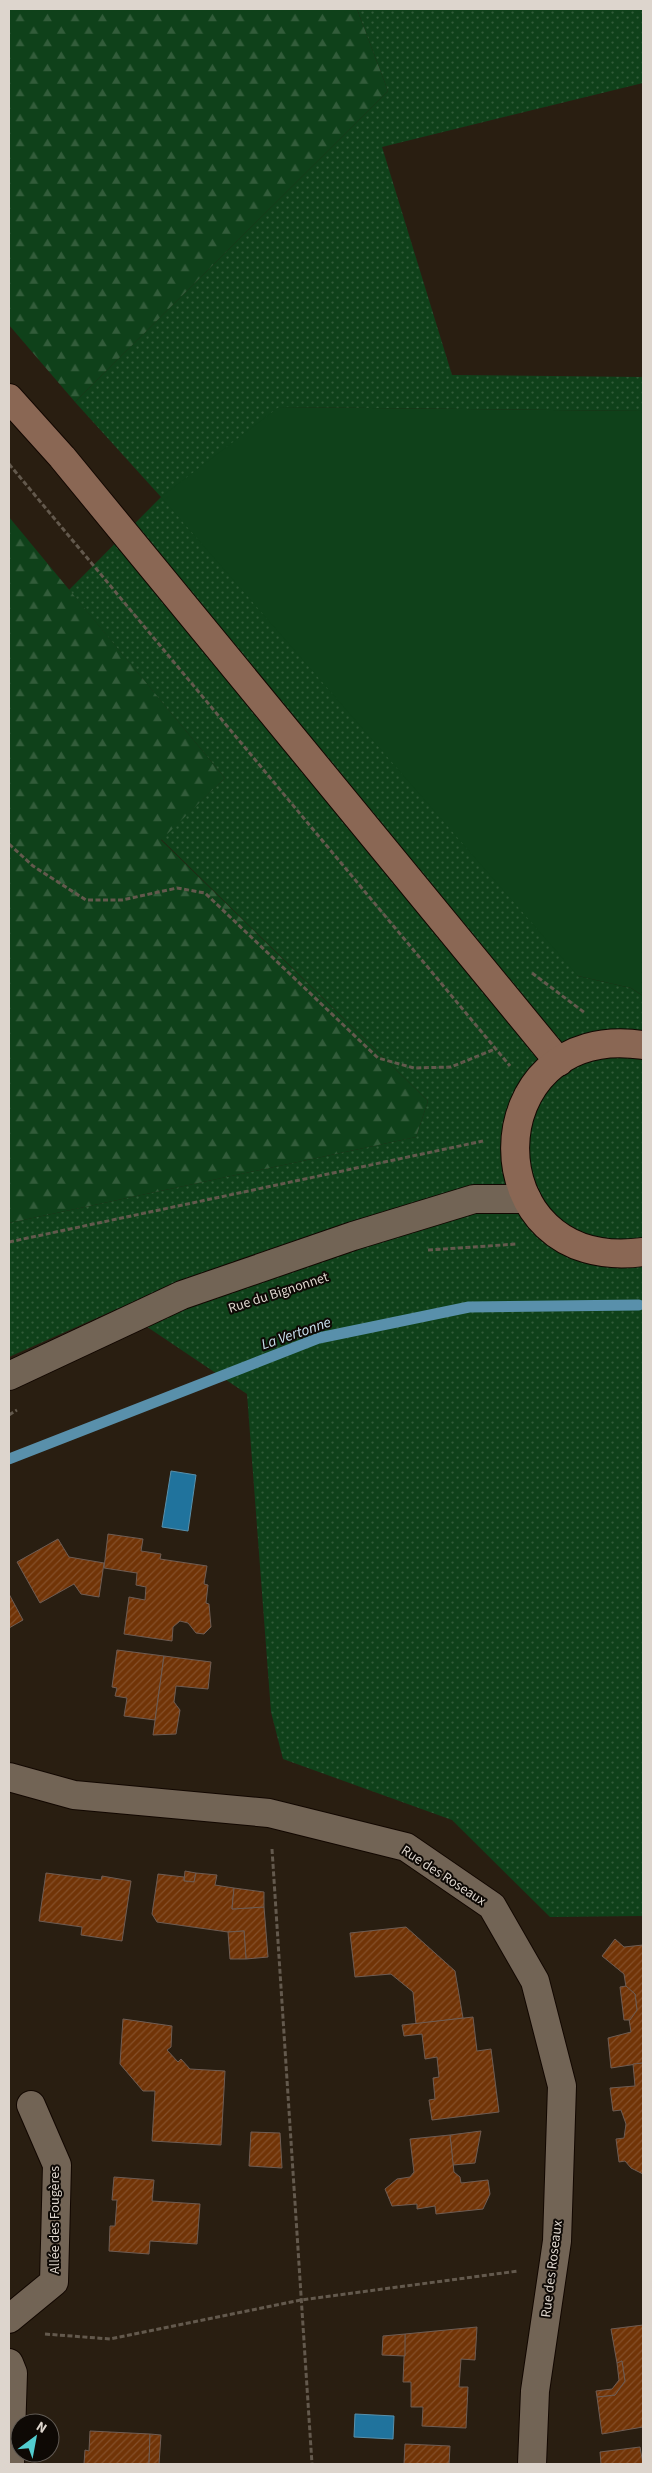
<svg xmlns="http://www.w3.org/2000/svg" width="652" height="2473" viewBox="0 0 652 2473" font-family="'Source Sans 3',sans-serif">
  <style>
    .grass { fill: url(#grass-dots) }
    .forest { fill: url(#forest-firs) }
    .park { fill: #0f411a }
    .water { fill: #20739d; stroke: #5990ab }
    .lines { fill: none; stroke-linecap: round; stroke-linejoin: round }
    .stream { stroke: #5990ab; stroke-width: 11 }
    .building { fill: url(#building-hatch); stroke: #6e5c53 }
    .minor-casing { stroke: #120701; stroke-width: 30 }
    .secondary-casing { stroke: #120701; stroke-width: 30 }
    .path { stroke: #63594d; stroke-width: 3; stroke-dasharray: 5 2.5; stroke-linecap: butt }
    .minor { stroke: #726455; stroke-width: 28 }
    .secondary { stroke: #8a6754; stroke-width: 28 }
    .labels { text-anchor: middle; stroke-width: 4; stroke-linejoin: round; paint-order: stroke }
    .street-label { font-size: 14px; fill: #ddd5cd; stroke: #0e0905 }
    .water-label { font-size: 15px; font-style: italic; fill: #c9e0ee; stroke: #0e0905 }
  </style>
  <defs>
    <pattern id="grass-dots" width="8" height="8" patternUnits="userSpaceOnUse" patternTransform="scale(1.25)"><rect width="8" height="8" fill="#0f411a"/><path d="M2 2h.1M6 6h.1" fill="none" stroke="#325c3a" stroke-width="1.8" stroke-linecap="round"/></pattern>
    <pattern id="forest-firs" width="22" height="20" patternUnits="userSpaceOnUse" patternTransform="scale(1.25)"><rect width="22" height="20" fill="#0f411a"/><path d="M5 1l3.5 6h-7zM16 11l3.5 6h-7z" fill="#325c3a"/></pattern>
    <pattern id="building-hatch" width="6" height="6" patternUnits="userSpaceOnUse" patternTransform="scale(1.25)"><rect width="6" height="6" fill="#713407"/><path d="M-1 1l2-2M0 6l6-6M5 7l2-2" fill="none" stroke="#85502a"/></pattern>
  </defs>
  <rect width="100%" height="100%" fill="#291e11"/>
  <path class="grass" d="M357,9H643V83L382,147L452,375L643,377V411L279,407L578,976L631,988L643,996V1916L550,1917L452,1820L283,1759L271,1712L247,1394L119,1308L9,1357V1223L416,1137L428,1101L161,839L225,778L69,590L161,497L75,402L388,91Z"/>
  <g class="forest">
    <path d="M9,9H357L388,91L75,402L9,325Z"/>
    <path d="M9,517L225,778L161,840L428,1101L416,1137L9,1223Z"/>
  </g>
  <path class="park" d="M279,407L643,411V996L631,988L578,976L161,497Z"/>
  <g class="water">
    <path d="M171,1471L196,1475L188,1531L162,1527Z"/>
    <path d="M355,2414L394,2416L393,2439L354,2437Z"/>
  </g>
  <g class="lines">
    <path class="stream" d="M9,1459L319,1338L469,1307L639,1305"/>
  </g>
  <g class="building">
    <path d="M108,1534L143,1539L141,1551L161,1554L160,1559L207,1566L204,1584L208,1585L206,1603L209,1604L211,1627L204,1634L196,1633L188,1623L180,1621L173,1627L172,1641L124,1634L129,1597L145,1600L146,1587L136,1585L137,1573L104,1568Z"/>
    <path d="M58,1539L69,1557L104,1563L99,1597L81,1594L74,1584L40,1603L17,1562Z"/>
    <path d="M9,1594L23,1620L9,1628Z"/>
    <path d="M117,1650L164,1656L155,1720L124,1716L127,1698L115,1696L117,1688L112,1687Z"/>
    <path d="M164,1656L211,1662L208,1689L176,1686L174,1702L180,1710L176,1734L153,1735Z"/>
    <path d="M185,1871L196,1873L194,1882L184,1881Z"/>
    <path d="M46,1873L101,1880L102,1876L131,1881L122,1941L81,1935L82,1927L39,1921Z"/>
    <path d="M196,1873L217,1875L215,1885L234,1888L232,1909L264,1907L268,1957L246,1959L244,1931L228,1932L157,1922L152,1914L158,1874L184,1877V1881L194,1882Z"/>
    <path d="M234,1888L264,1892V1907L232,1909Z"/>
    <path d="M406,1927L455,1971L463,2018L416,2024L413,1992L391,1974L355,1977L350,1933Z"/>
    <path d="M244,1931L246,1959H230L228,1932Z"/>
    <path d="M615,1939L624,1947L643,1945V2063L611,2068L608,2038L631,2032L629,2019L637,2010L635,1994L626,1987L624,1974L602,1956Z"/>
    <path d="M626,1986L635,1994L637,2010L630,2020H624L620,1987Z"/>
    <path d="M473,2017L477,2051L491,2049L499,2112L432,2120L429,2100L435,2099L433,2078L439,2077L437,2057L425,2059L422,2034L404,2036L402,2025Z"/>
    <path d="M123,2019L172,2026L171,2047L167,2050L178,2062L181,2059L190,2069L225,2071L221,2145L152,2141L155,2091H143L120,2064Z"/>
    <path d="M643,2063V2174L631,2168L625,2161L619,2162L616,2139L624,2138L626,2124L621,2110L613,2111L610,2088L635,2086L633,2064Z"/>
    <path d="M481,2131L475,2163L453,2165L450,2135Z"/>
    <path d="M251,2132L280,2133L282,2168L249,2166Z"/>
    <path d="M450,2135L454,2172L460,2177L461,2183L488,2180L490,2194L483,2209L436,2214L435,2206L417,2209V2204L392,2206L385,2189L397,2179L410,2177L414,2172L410,2139Z"/>
    <path d="M114,2177L154,2180L152,2201L200,2204L197,2244L150,2241L149,2254L109,2251L110,2226H115L117,2200H112Z"/>
    <path d="M643,2325V2427L602,2434L597,2397L615,2395L625,2381L622,2361L617,2363L611,2329Z"/>
    <path d="M477,2327L475,2360L461,2359L459,2387H468L466,2428L422,2426L423,2407H411V2382H403L405,2334Z"/>
    <path d="M405,2334V2356L382,2355L383,2336Z"/>
    <path d="M622,2361L625,2381L615,2395L597,2397L596,2391L612,2389L619,2380L617,2363Z"/>
    <path d="M90,2431L150,2434L149,2464H84L85,2450L89,2451Z"/>
    <path d="M150,2434L161,2435L159,2464H149Z"/>
    <path d="M405,2444L450,2446L449,2464H404Z"/>
    <path d="M640,2447L643,2464H601L600,2452Z"/>
  </g>
  <g class="lines">
    <g class="minor-casing">
      <g id="minor">
        <path d="M9,1376L182,1295L353,1236L474,1199H527"/>
        <path d="M9,1777L74,1795L269,1813L406,1847L492,1906L535,1981L562,2086L557,2241L535,2391L532,2464"/>
        <path d="M9,2319L54,2282L57,2165L31,2105"/>
        <path d="M9,2363L13,2373L10,2464"/>
      </g>
    </g>
    <g class="secondary-casing">
      <g id="secondary">
        <path d="M9,398L62,457L559,1062"/>
        <path d="M643,1045C474,1020 471,1275 643,1252"/>
      </g>
    </g>
    <g class="path">
      <path d="M9,464L510,1066"/>
      <path d="M9,844L33,866L86,900H122L177,888L205,893L378,1058L414,1068L451,1067L495,1049"/>
      <path d="M532,973L585,1013"/>
      <path d="M9,1242L483,1141"/>
      <path d="M428,1250L517,1244"/>
      <path d="M9,1415L17,1410"/>
      <path d="M272,1849L312,2464"/>
      <path d="M45,2334L110,2339L301,2300L518,2271"/>
    </g>
    <use href="#minor" class="minor"/>
    <use href="#secondary" class="secondary"/>
  </g>
  <g class="labels">
    <g class="street-label">
      <text transform="translate(278 1292) rotate(-18)" y="5">Rue du Bignonnet</text>
      <text transform="translate(444 1875) rotate(33)" y="5">Rue des Roseaux</text>
      <text transform="translate(54 2220) rotate(-90)" y="5">Allée des Fougères</text>
      <text transform="translate(551 2269) rotate(-83)" y="5">Rue des Roseaux</text>
    </g>
    <g class="water-label">
      <text transform="translate(296 1333) rotate(-19)" y="5">La Vertonne</text>
    </g>
  </g>
  <rect width="652" height="2473" fill="none" stroke="#ddd5cd" stroke-width="20"/>
  <g transform="translate(35 2438) rotate(32)"><circle r="24" fill="#0e0905" stroke="#615b55"/>
  <path d="M0-4L9 19L0 12L-9 19Z" fill="#52cdd0"/>
  <text y="-8" font-size="14" font-weight="bold" text-anchor="middle" fill="#ddd5cd">N</text>
  </g>
</svg>
